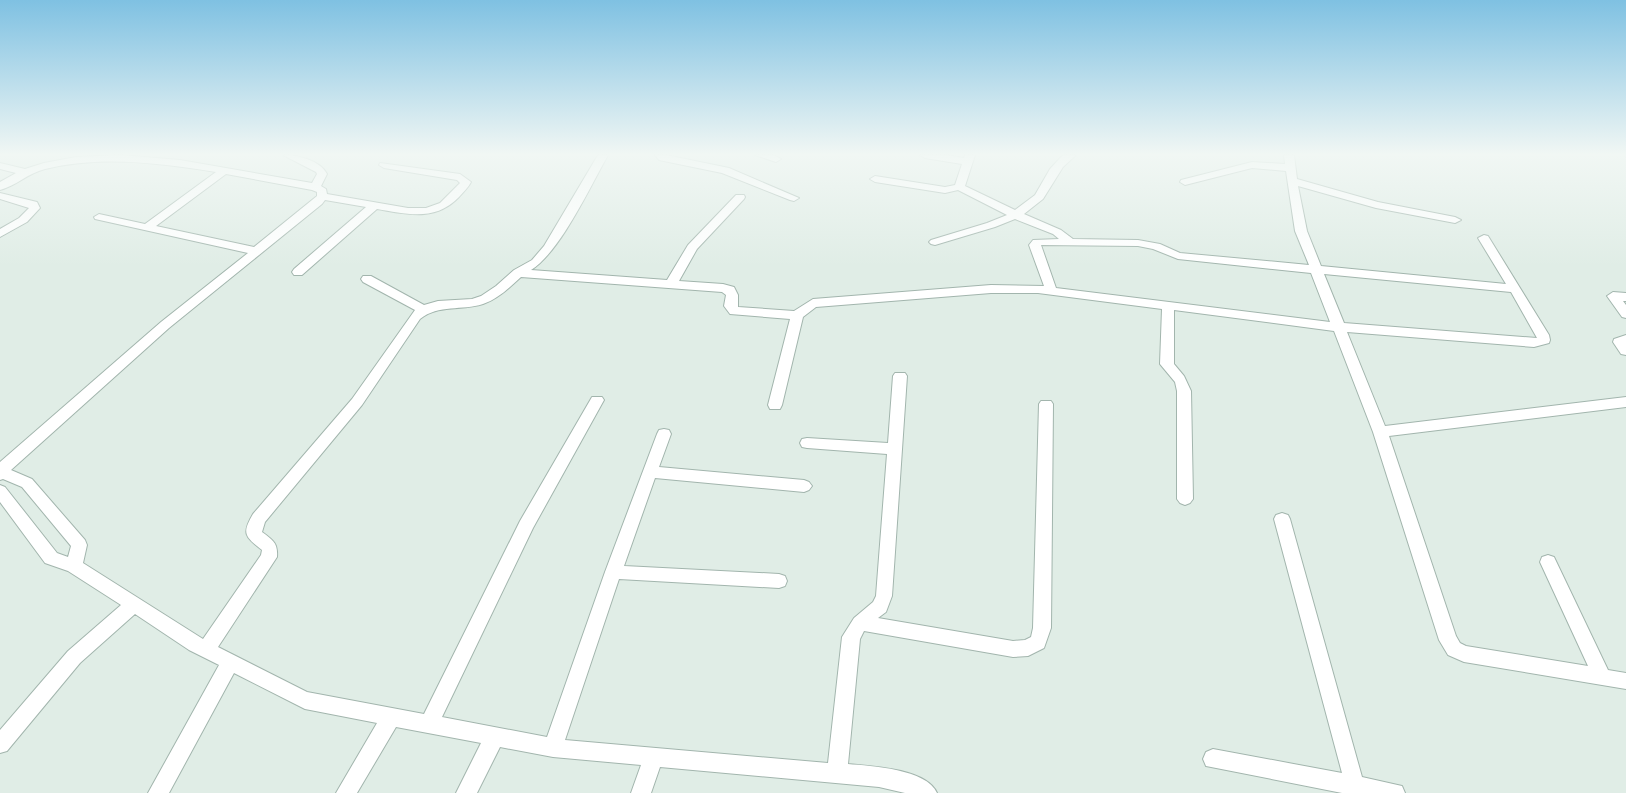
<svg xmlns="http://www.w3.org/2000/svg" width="1626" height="793" viewBox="0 0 1626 793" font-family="'Open Sans',sans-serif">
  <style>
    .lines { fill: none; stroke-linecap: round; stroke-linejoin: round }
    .street-casing { stroke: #a2b5ad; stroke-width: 2 }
    .street { fill: #fff; fill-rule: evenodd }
  </style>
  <rect width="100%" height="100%" fill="#e0ede6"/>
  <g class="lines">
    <g class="street-casing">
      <g id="street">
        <path d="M121,155L180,160L312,183L317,174L316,172L283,155C297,155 320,160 327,174L321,186L326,189L327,194L408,208H426L440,203L460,183L457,180L384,168L379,165L380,163L460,174L471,182C468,188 463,192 459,197C435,222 407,214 377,209L302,275H294L292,272L294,269L366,207L325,200L322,204L169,328L11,470L32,479L85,540L87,545L83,563L203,639L261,555L262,550C244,536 242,533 253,514L352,399L415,310L363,282L361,279L363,276H371L424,305L438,301L472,299L481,296L496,286L514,270L532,260L544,246L598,155H608C590,187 560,252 531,270L667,280L688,245L736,195H744L745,197L744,199L697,249L679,281L723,284L734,287L738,295V307L794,311L813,299L991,285L1044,286L1029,245L1033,240L1059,239L1053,234L1015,219L995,227L935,245L931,244L929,242L931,240L987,223L1007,215L958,190L945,193L875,182L870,179L875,176L945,187L955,185L962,164L925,158L920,155H946L964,158L965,155H975L965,186L1015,210L1035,195L1050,169L1061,157L1064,155H1076L1063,167L1043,199L1024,214L1061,230L1073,239L1138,240L1160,244L1180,253L1309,265L1295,231L1286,171L1252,168L1185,185L1180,182L1181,180L1252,162L1285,164L1284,155H1294L1297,179L1378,202L1455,217L1461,220L1455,223L1376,208L1298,186L1307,231L1321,266L1506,284L1478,238L1484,235L1488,236L1549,335L1550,340L1549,343L1534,347L1347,332L1385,426L1626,397V407L1389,436L1456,636L1460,643L1466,646L1588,666L1540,562L1542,557L1548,555L1554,557L1608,670L1626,673V689L1464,662L1448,655L1439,640L1373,432L1334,331L1174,310V364L1184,376L1191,391L1193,499L1190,503L1185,505L1180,503L1177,499V391L1175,382L1160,364L1162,309L1038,293H991L816,307L803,317L782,405L780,409H770L768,405L790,319L730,314L724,306L726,295L722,292L521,277C510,287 498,299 483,304C462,311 439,304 420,319L362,405L265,522L262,532C273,540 278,543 277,557L218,647L307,692L424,714L520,521L592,397H602L604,400L533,528L442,717L547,737L605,572L657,434L659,430L664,429L669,430L671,434L659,467L804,480L809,482L812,486L809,490L804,492L655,478L624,566L779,574L785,576L787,581L785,586L779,588L619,579L565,740L828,763L842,637L854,618L873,602L876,596L887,454L807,448L802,447L800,443L802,439L807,438L888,443L893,376L895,373H905L907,376L892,596L886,612L878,618L1013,641L1025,640L1031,637L1033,628L1039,404L1041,401H1051L1053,404L1051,628L1044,648L1028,656L1013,657L864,631L860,639L848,764C871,766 927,769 937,793H905L879,787L660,767L651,793H631L641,765L553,757L500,747L477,793H456L481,743L396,727L357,793H336L377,723L305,709L234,673L169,793H148L219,665L189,650L135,614L80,663L7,751L0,753V730L68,651L121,605L68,571L45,563L0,502V485L5,487L57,553L68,557L71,546L22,487L3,479L0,480V462L161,322L248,253L95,219L94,217L99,214L145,224L216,172C159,163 101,155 45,169C28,173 16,186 0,190V182L16,173L0,169V163L25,169L44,163L76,157ZM226,174L312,190L317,192V196L254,247L156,226ZM1041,245L1138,246L1153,249L1178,259L1311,273L1330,322L1056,288ZM1324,274L1511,292L1537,338L1344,323Z"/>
        <path d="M655,155H666L729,168L799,198L794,201L790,200L722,173L659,160Z"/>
        <path d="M755,155H774L781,159L776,162Z"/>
        <path d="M0,193L37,202L40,208L27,222L0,237V229L19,218L29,208L0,199Z"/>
        <path d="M1613,292L1626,293V301H1623L1626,305V318L1622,317L1607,296Z"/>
        <path d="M1626,335V355L1621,354L1613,342L1614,339Z"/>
        <path d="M1282,513L1288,515L1290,519L1362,777L1402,786L1405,793H1342L1206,766L1203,759L1206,752L1213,749L1342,773L1274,519L1276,515Z"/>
      </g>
    </g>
    <use href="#street" class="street"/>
  </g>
  <linearGradient id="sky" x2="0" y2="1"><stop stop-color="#7fc1e2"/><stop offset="0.58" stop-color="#f1f7f4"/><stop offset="1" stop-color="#f1f7f4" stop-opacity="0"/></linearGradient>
  <rect width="1626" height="266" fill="url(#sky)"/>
</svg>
